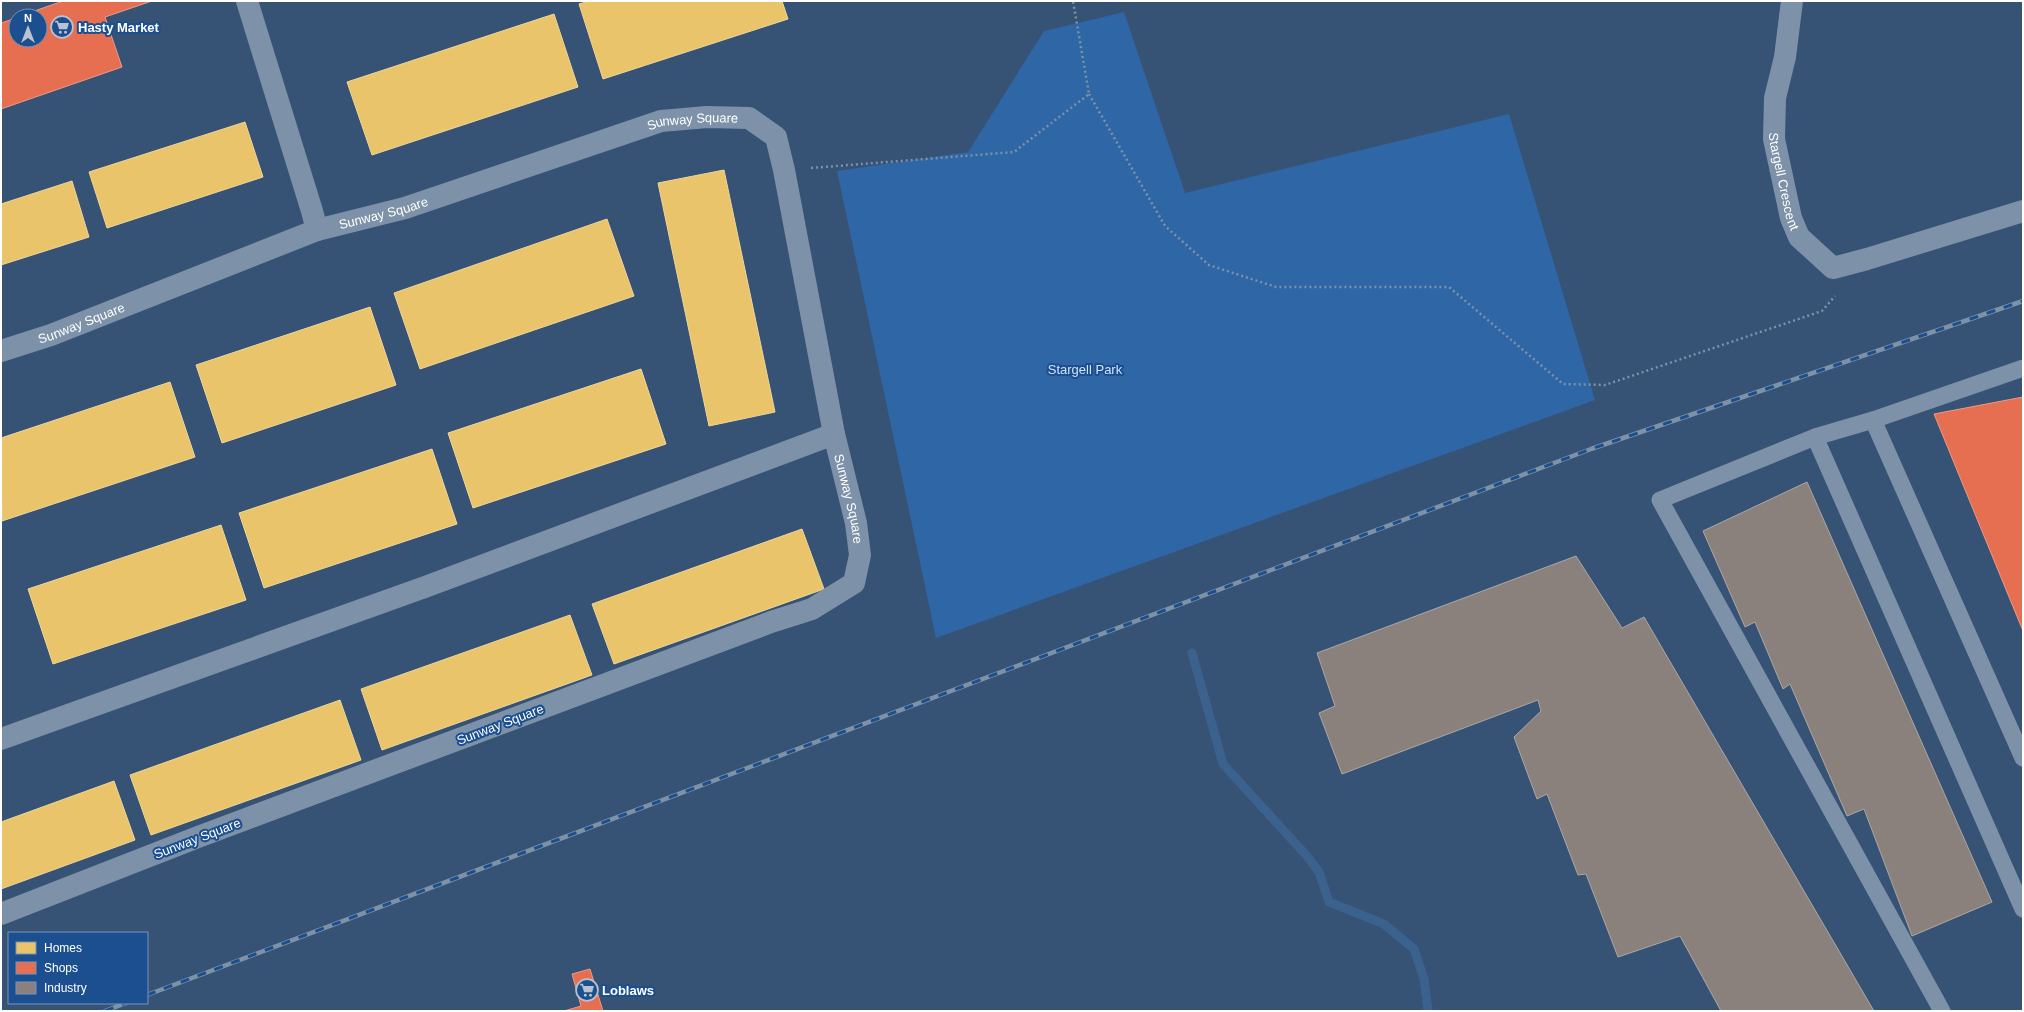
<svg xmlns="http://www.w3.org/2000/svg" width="2024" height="1012" viewBox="0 0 2024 1012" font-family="Helvetica,sans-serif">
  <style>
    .green { fill: #2f66a5 }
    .homes { fill: #e9c46a; stroke: #f0d697 }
    .shops { fill: #e76f51; stroke: #ee9a85 }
    .industry { fill: #8a817c; stroke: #ada7a3 }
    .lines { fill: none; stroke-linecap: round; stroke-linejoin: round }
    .stream { stroke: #3b618d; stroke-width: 9 }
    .path { stroke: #7d92a8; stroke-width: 2.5; stroke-dasharray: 2 3; stroke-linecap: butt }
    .service { stroke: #7d92a8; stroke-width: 17 }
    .minor { stroke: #7d92a8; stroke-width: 22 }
    .rail-casing { stroke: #7e92a7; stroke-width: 4.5 }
    .rail { stroke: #1b4f8f; stroke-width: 3; stroke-dasharray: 9; stroke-linecap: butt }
    .labels { text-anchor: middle; stroke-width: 4; stroke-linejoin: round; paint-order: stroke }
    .poi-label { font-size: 13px; font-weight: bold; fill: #fff; stroke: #1b4f8f; text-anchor: start }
    .street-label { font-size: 13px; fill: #fff; stroke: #1b4f8f }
    .park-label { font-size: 13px; fill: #cfe3fa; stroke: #1b4f8f }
  </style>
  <rect width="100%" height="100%" fill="#365274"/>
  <path class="green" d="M1124,12L1185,193L1509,114L1595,400L936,638L837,171L968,152L1044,31Z"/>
  <g class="homes">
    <path d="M589,1H782L788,19L603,79L579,4Z"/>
    <path d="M554,14L578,87L372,155L347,82Z"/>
    <path d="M245,122L263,177L107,228L89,172Z"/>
    <path d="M724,170L775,412L709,426L658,183Z"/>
    <path d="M72,181L89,237L1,265V204Z"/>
    <path d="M607,219L634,296L420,369L394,293Z"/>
    <path d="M370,307L396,385L222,443L196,365Z"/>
    <path d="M641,369L666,444L473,508L448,433Z"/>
    <path d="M170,382L195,457L2,521L1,438Z"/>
    <path d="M432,449L457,524L264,588L239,513Z"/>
    <path d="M221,525L246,600L53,664L28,589Z"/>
    <path d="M802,529L824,589L614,664L592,604Z"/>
    <path d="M570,615L592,675L382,750L361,689Z"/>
    <path d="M340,700L361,760L151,835L130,775Z"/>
    <path d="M114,781L135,840L1,889V822Z"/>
  </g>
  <g class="shops">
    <path d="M63,1H152L105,17L122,67L1,109V23L16,18V40H40V16H20Z"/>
    <path d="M2023,397V631L1934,414Z"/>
    <path d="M590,969L603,1011H564L581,1006L572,974Z"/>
  </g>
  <g class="industry">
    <path d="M1807,482L1992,902L1912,936L1864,809L1847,816L1790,684L1783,689L1755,622L1745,627L1703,531Z"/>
    <path d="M1576,556L1622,628L1644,617L1874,1011H1721L1680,936L1618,957L1586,874L1578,875L1547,794L1537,799L1514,737L1541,711L1538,700L1342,774L1319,713L1335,706L1317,653Z"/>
  </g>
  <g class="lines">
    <path class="stream" d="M1192,653L1223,764L1306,855L1319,872L1329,902L1384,924L1414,949L1424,979L1428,1011"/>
    <g class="path">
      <path d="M1089,94L1165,226L1209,265L1276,287H1449L1563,384L1605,385L1822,311L1835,296"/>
      <path d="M811,168L1014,152L1089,94L1073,1"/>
    </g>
    <g class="service">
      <path d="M1873,420L2023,758"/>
      <path d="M1815,437L2023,909"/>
      <path d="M1942,1011L1660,500L1815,437L1873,420L2023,368"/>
    </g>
    <g class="minor">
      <path d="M247,1L312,211L317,230"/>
      <path id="s1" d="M1792,1L1785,57L1775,98L1774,139L1791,218L1799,237L1833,268L1867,259L2023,211"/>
      <path id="s2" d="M1,351L51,335L317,230L405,208L661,121L707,117L749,118L776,137L784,170L834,434L856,523L860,555L854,583L812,609L771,622L198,837L1,914"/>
      <path d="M1,739L425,587L834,434"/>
    </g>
    <g class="rail-casing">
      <g id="rail">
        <path d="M147,995L1591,449L2023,301"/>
        <path d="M105,1011L126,1003"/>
      </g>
    </g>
    <use href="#rail" class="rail"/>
  </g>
  <defs>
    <g id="supermarket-ring" transform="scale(1.15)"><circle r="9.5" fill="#1b4f8f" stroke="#b9c2ce" stroke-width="1.5"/><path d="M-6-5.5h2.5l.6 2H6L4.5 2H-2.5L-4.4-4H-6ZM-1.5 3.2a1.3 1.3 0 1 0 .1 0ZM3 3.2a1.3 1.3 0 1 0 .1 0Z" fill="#b9c2ce"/></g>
  </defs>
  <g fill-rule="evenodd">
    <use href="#supermarket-ring" x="62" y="27"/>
    <use href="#supermarket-ring" x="587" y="990"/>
  </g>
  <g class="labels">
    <g class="poi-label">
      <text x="78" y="32">Hasty Market</text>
      <text x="602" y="995">Loblaws</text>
    </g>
    <g class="street-label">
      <text dy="5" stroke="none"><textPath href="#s2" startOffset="731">Sunway Square</textPath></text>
      <text dy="5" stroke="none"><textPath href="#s1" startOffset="183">Stargell Crescent</textPath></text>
      <text dy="5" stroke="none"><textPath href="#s2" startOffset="407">Sunway Square</textPath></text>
      <text dy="5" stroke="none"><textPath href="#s2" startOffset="85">Sunway Square</textPath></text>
      <text dy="5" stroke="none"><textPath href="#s2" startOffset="1190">Sunway Square</textPath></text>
      <text transform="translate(500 724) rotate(-21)" y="5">Sunway Square</text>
      <text transform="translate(197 838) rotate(-21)" y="5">Sunway Square</text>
    </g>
    <g class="park-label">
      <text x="1085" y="374">Stargell Park</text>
    </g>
  </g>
  <rect width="2024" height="1012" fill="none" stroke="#ffffff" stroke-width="4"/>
  <rect x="8" y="932" width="140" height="72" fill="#1b4f8f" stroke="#7695bc"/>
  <rect x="16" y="942" width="20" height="12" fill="#e9c46a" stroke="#7695bc"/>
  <text x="44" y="952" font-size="12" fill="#ffffff">Homes</text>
  <rect x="16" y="962" width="20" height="12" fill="#e76f51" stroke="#7695bc"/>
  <text x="44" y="972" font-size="12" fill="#ffffff">Shops</text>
  <rect x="16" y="982" width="20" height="12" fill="#8a817c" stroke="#7695bc"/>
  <text x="44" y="992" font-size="12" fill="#ffffff">Industry</text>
  <g transform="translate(28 28)"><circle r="19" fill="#1b4f8f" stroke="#7695bc"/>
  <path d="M0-3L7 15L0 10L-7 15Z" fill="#b9c2ce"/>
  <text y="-6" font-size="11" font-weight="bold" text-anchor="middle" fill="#ffffff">N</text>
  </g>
</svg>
